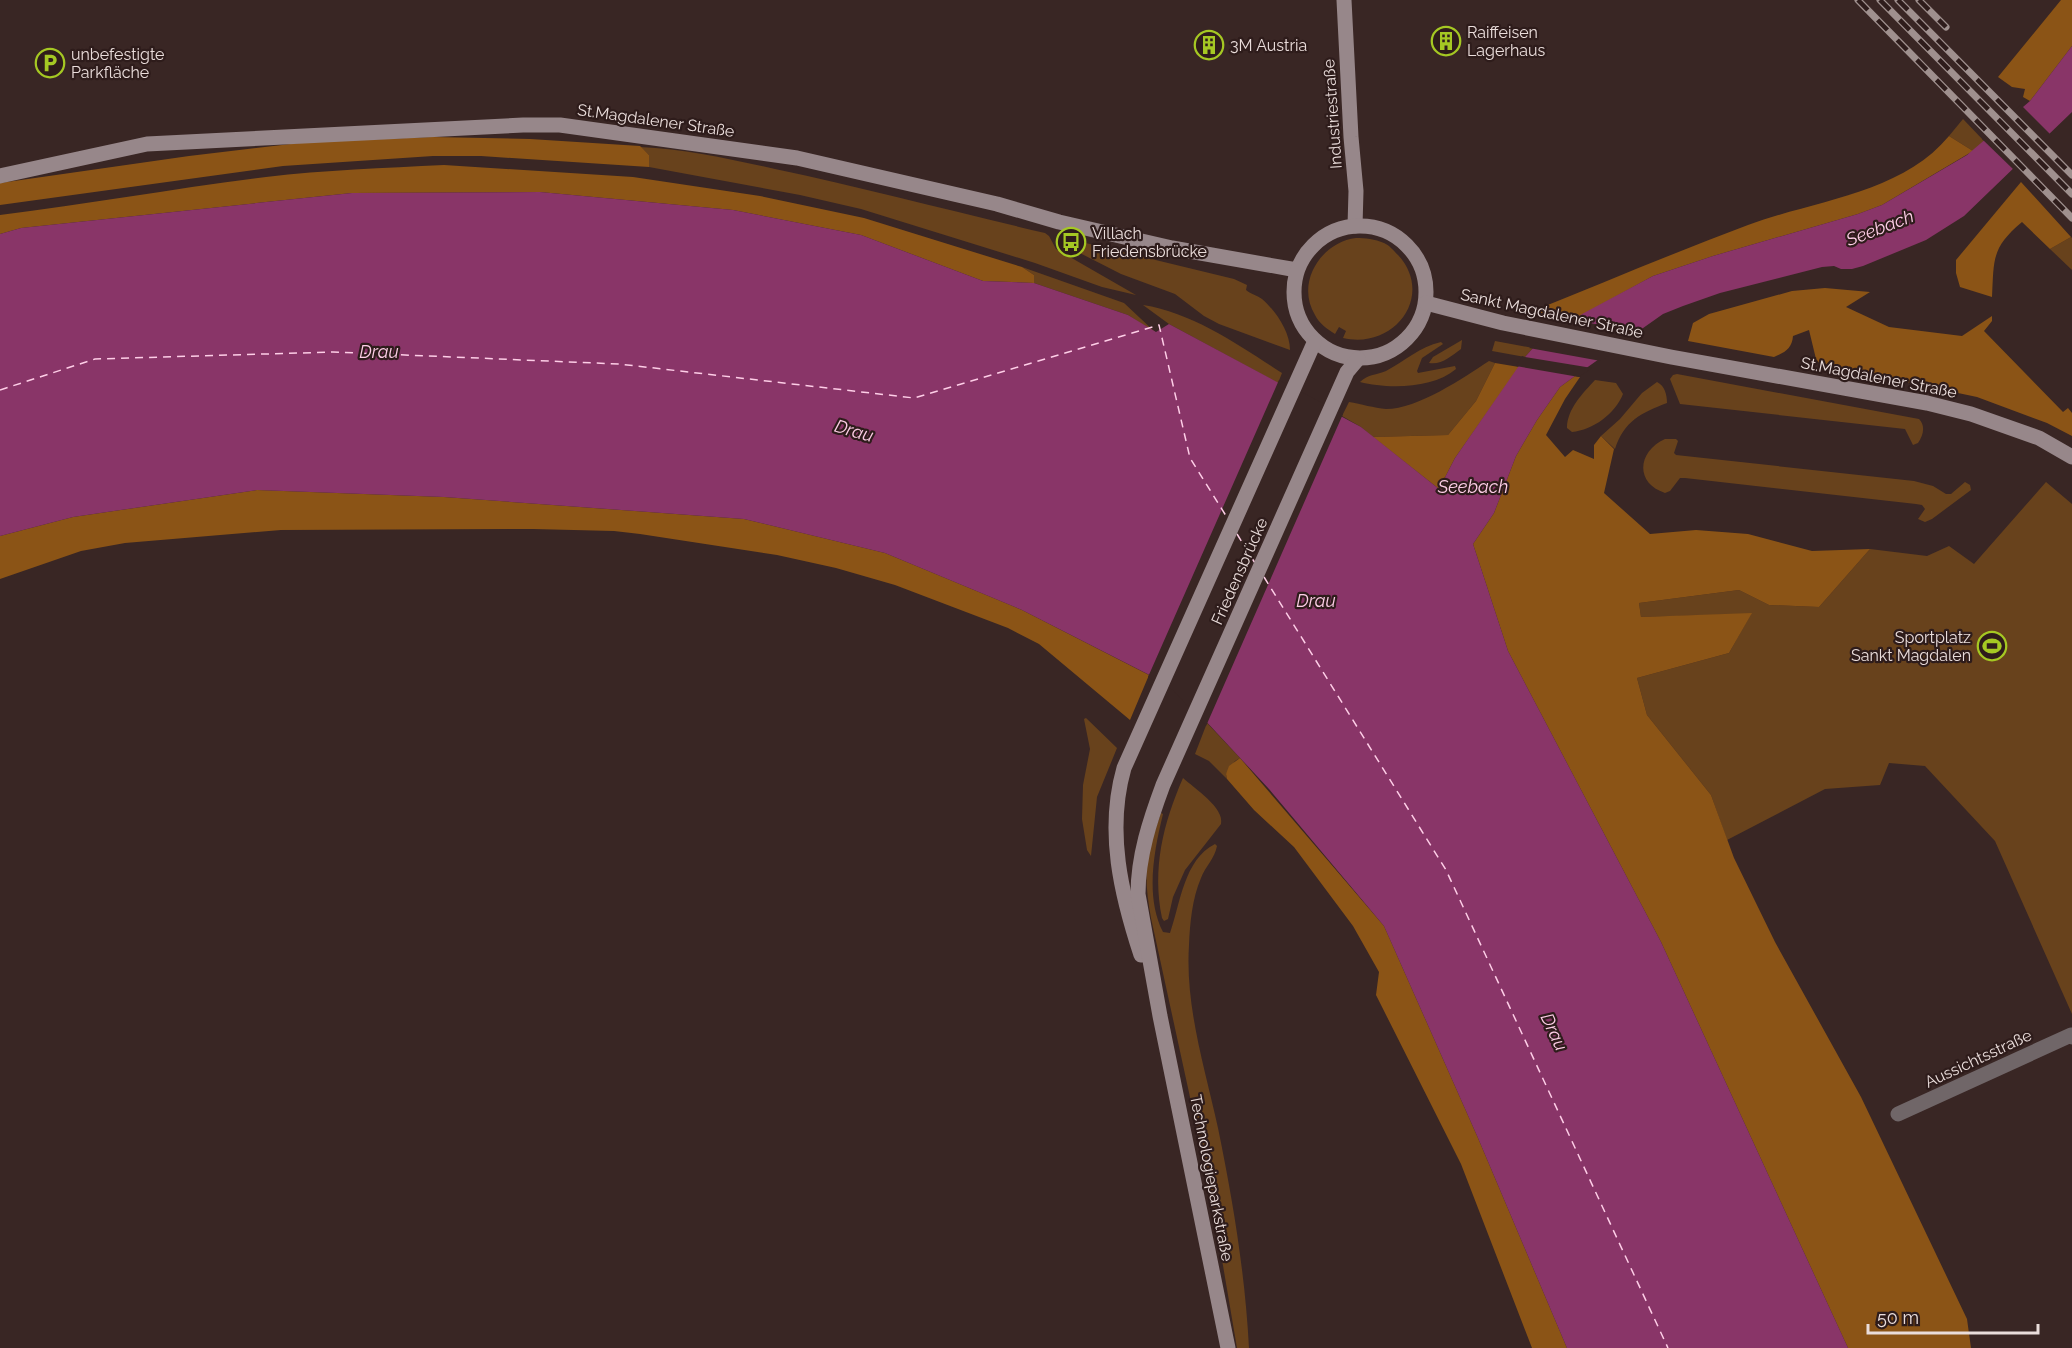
<svg xmlns="http://www.w3.org/2000/svg" width="2072" height="1348" viewBox="0 0 2072 1348" font-family="Raleway,sans-serif">
  <style>
    .green { fill: #68421c }
    .forest { fill: #8b5416 }
    .water { fill: #893568 }
    .pier { fill: #392624 }
    .lines { fill: none; stroke-linecap: round; stroke-linejoin: round }
    .ferry { stroke: #fecee7; stroke-width: 1.5; stroke-dasharray: 8 6; stroke-linecap: butt }
    .street { stroke: #706668; stroke-width: 15 }
    .secondary { stroke: #97878a; stroke-width: 15 }
    .rail-casing { stroke: #9f908e; stroke-width: 7 }
    .rail { stroke: #2e1c1b; stroke-width: 4.5; stroke-dasharray: 14; stroke-linecap: butt }
    .labels { text-anchor: middle; stroke-width: 4.5; stroke-linejoin: round; paint-order: stroke }
    .poi-label { font-size: 16px; fill: #eadddb; stroke: #2e1c1b; text-anchor: start }
    .street-label { font-size: 16px; fill: #eadddb; stroke: #2e1c1b }
    .water-label { font-size: 18px; font-style: italic; fill: #fecee7; stroke: #2e1c1b }
  </style>
  <rect width="100%" height="100%" fill="#392624"/>
  <g class="green">
    <path d="M1963,119L1984,141L1973,151L1949,136Z"/>
    <path d="M640,147C685,149 730,159 775,169C865,188 955,212 1045,233L1049,236L1056,249L1136,295L1102,287L1035,263L861,209L800,195L649,167V155Z"/>
    <path d="M2071,237L2072,238V270L2050,249Z"/>
    <path d="M1356,238C1365,238 1375,239 1384,243C1389,245 1393,250 1398,255C1435,295 1395,350 1343,338L1346,331L1339,327L1335,334C1327,329 1319,323 1315,315C1295,282 1322,242 1356,238Z"/>
    <path d="M1069,239L1234,279L1247,285L1246,290C1250,294 1257,295 1262,299C1276,311 1290,332 1290,350L1219,324L1204,316L1175,294L1121,274L1072,249L1066,243V240Z"/>
    <path d="M1022,267L1124,303L1156,333L1128,315L1034,283V275Z"/>
    <path d="M1143,305C1194,313 1240,346 1282,373L1278,383L1169,324Z"/>
    <path d="M1462,340L1461,349C1451,356 1442,365 1429,363L1433,357Z"/>
    <path d="M1495,341L1533,348L1525,357L1492,351Z"/>
    <path d="M1441,342L1443,344L1422,358L1417,371L1418,373L1455,366L1456,369C1433,389 1387,389 1360,382C1368,374 1377,375 1386,371C1405,361 1419,347 1441,342Z"/>
    <path d="M1489,361L1495,363L1476,401L1448,435L1373,437L1361,427L1342,416L1349,402C1361,404 1374,408 1386,409C1418,409 1463,378 1489,361Z"/>
    <path d="M1677,374L1919,419C1926,426 1923,436 1918,443L1913,445L1905,429L1680,404L1670,379L1673,375Z"/>
    <path d="M1595,380L1616,383L1623,394C1615,414 1593,430 1572,432L1567,428C1567,409 1583,393 1595,380Z"/>
    <path d="M1657,382C1665,386 1667,395 1667,403C1641,413 1624,421 1615,449L1601,436L1620,419L1642,393Z"/>
    <path d="M1665,439H1676L1678,441L1674,453L1676,455L1914,481L1933,486L1946,494H1951L1965,482L1970,485L1971,490L1932,519L1925,522L1918,519L1925,509L1922,505L1916,504L1685,478H1680L1670,491L1665,493C1634,483 1638,451 1665,439Z"/>
    <path d="M2046,482L2072,504V1014L1995,841L1925,766L1889,763L1880,785L1825,789L1727,840L1711,795L1647,715L1637,678L1729,653L1751,614L1641,617L1639,603L1739,590L1769,605L1819,607L1870,549L1927,556L1949,546L1974,564Z"/>
    <path d="M1086,718L1117,748L1097,797L1091,856L1087,850L1082,819L1083,785L1090,749L1084,719Z"/>
    <path d="M1207,723L1240,758L1235,761L1226,774L1227,779L1209,761L1195,754Z"/>
    <path d="M1183,778C1194,788 1225,808 1221,824L1185,870L1173,897L1168,919L1164,921L1162,918C1152,868 1163,824 1183,778Z"/>
    <path d="M1161,813L1163,814C1154,851 1145,897 1163,932L1170,933C1180,905 1184,859 1215,844L1217,846C1215,858 1205,867 1201,878C1192,899 1190,923 1189,945C1185,1007 1205,1068 1218,1128C1233,1201 1245,1273 1249,1348H1237L1210,1189L1151,918C1147,896 1144,872 1149,850C1152,838 1157,825 1161,813Z"/>
  </g>
  <g class="forest">
    <path d="M2061,0H2072V46L2030,101L2023,97L2025,89L2012,87L1998,77Z"/>
    <path d="M1949,136L1973,151L1882,205L1858,214L1713,256L1653,276L1573,320L1533,311C1605,282 1676,252 1748,225C1815,200 1901,194 1949,136Z"/>
    <path d="M432,137L530,139L640,146L649,155V167L481,156H433L283,166L0,205V183L189,156L308,142Z"/>
    <path d="M444,165L633,177L760,196L864,218L1022,267L1034,275V283L983,281L861,235L733,210L540,192L352,193L21,228L0,234V215C89,204 177,188 266,177C325,170 384,168 444,165Z"/>
    <path d="M2021,182L2071,237L2050,249L2022,222C1991,248 1994,260 1992,297L1960,287L1956,273V260Z"/>
    <path d="M1825,288L1870,292L1846,307L1889,327L1962,336L1992,316V321L1984,331L2063,412L2068,408L2072,413V436L2047,423L1977,397L1820,364L1816,359L1809,330L1793,336C1792,348 1786,352 1774,357L1688,341L1693,323L1709,314L1792,291Z"/>
    <path d="M1495,363L1519,367L1455,458L1439,489L1373,437L1448,435L1476,401Z"/>
    <path d="M1575,376L1580,377L1565,399L1546,435L1565,457L1573,450L1594,459V445L1601,436L1614,449L1604,493L1650,534L1696,530L1748,534L1812,551L1870,549L1819,607L1769,605L1739,590L1639,603L1641,617L1752,613L1729,653L1637,678L1647,715L1711,795L1734,858L1775,942L1861,1097L1967,1319L1971,1348H1848L1661,942L1508,651L1473,544L1494,513L1516,456L1537,420L1560,387Z"/>
    <path d="M257,490L444,497L744,519L885,553L1022,610L1149,675L1130,720L1039,644L1008,628L895,585L836,568L777,555L640,534L614,531L533,529L281,530L125,543L81,551L0,579V536L73,517Z"/>
    <path d="M1240,758L1384,926L1478,1138L1567,1348H1532L1461,1164L1376,995L1379,972L1353,926L1294,847L1254,810L1227,779L1226,774L1229,766Z"/>
  </g>
  <path class="water" d="M2072,46V112L1964,216L1926,240L1863,266L1852,269H1841L1834,266L1822,267L1720,293L1683,306L1663,314L1575,376L1560,387L1537,420L1516,456L1494,513L1473,544L1508,651L1661,942L1848,1348H1567L1478,1138L1384,926L1269,789L1175,688L1022,610L885,553L744,519L444,497L257,490L73,517L0,536V234L21,228L352,193L540,192L733,210L861,235L983,281L1034,283L1128,315L1156,332L1169,324L1361,427L1439,489L1455,458L1525,357L1533,348L1582,314L1653,276L1713,256L1858,214L1882,205L1967,155L2030,101Z"/>
  <g class="pier">
    <path d="M2021,105L2052,136L2015,171L1982,139Z"/>
    <path d="M1569,319L1642,333L1601,361L1529,348Z"/>
    <path d="M1522,356L1525,357L1592,368L1579,377L1516,366Z"/>
    <path d="M1279,380L1343,414L1206,726L1173,690L1148,677Z"/>
  </g>
  <g class="lines">
    <g class="ferry">
      <path d="M0,390L95,359L333,352L619,364L914,398L1159,325L1190,458L1228,519"/>
      <path d="M1237,534L1255,563"/>
      <path d="M1264,577L1446,870L1668,1348"/>
    </g>
    <path class="street" d="M1898,1114L2071,1035L2072,1037"/>
    <g class="secondary">
      <path d="M1344,0L1351,137L1356,191L1355,226"/>
      <path d="M0,176L147,144L523,125H560L797,158L997,204L1059,222L1172,248L1297,270"/>
      <circle cx="1360" cy="292" r="66"/>
      <path d="M1426,303L1503,323L1671,357L1927,403L1971,414L2039,438L2072,457"/>
      <path d="M1141,955C1121,894 1106,831 1124,768L1314,343"/>
      <path d="M1228,1348L1160,1016L1138,894C1138,856 1150,820 1163,785L1347,372L1358,359"/>
    </g>
    <g class="rail-casing">
      <g id="rail">
        <path d="M1858,0L2072,218"/>
        <path d="M1880,0L2072,194"/>
        <path d="M1898,0L2072,175"/>
        <path d="M1919,0L1946,27"/>
      </g>
    </g>
    <use href="#rail" class="rail"/>
  </g>
  <defs>
    <g id="building-ring" transform="scale(1.5)"><circle r="9.5" fill="#2e1c1b" stroke="#a5c823" stroke-width="1.5"/><path d="M-4-6H4V6H1V3H-1V6H-4ZM-2.5-4.3h1.7v1.8h-1.7ZM.8-4.3h1.7v1.8H.8ZM-2.5-1h1.7V.8h-1.7ZM.8-1h1.7V.8H.8Z" fill="#a5c823"/></g>
    <g id="parking-ring" transform="scale(1.5)"><circle r="9.5" fill="#2e1c1b" stroke="#a5c823" stroke-width="1.5"/><path d="M-3.5-5.5H1a3.5 3.5 0 0 1 0 7H-1V5.5H-3.5ZM-1-3.4V-.6H.8a1.4 1.4 0 0 0 0-2.8Z" fill="#a5c823"/></g>
    <g id="bus-ring" transform="scale(1.5)"><circle r="9.5" fill="#2e1c1b" stroke="#a5c823" stroke-width="1.5"/><path d="M-5-6H5V4H4V6H2V4H-2V6H-4V4H-5ZM-3.5-4V0h7V-4ZM-3.5 1.2v1.5H-2V1.2ZM2 1.2v1.5H3.5V1.2Z" fill="#a5c823"/></g>
    <g id="stadium-ring" transform="scale(1.5)"><circle r="9.5" fill="#2e1c1b" stroke="#a5c823" stroke-width="1.5"/><path d="M0-5a6.5 5 0 1 0 0 10a6.5 5 0 1 0 0-10ZM-3.5-1.8h7v3.6h-7Z" fill="#a5c823"/></g>
  </defs>
  <g fill-rule="evenodd">
    <use href="#building-ring" x="1446" y="41"/>
    <use href="#building-ring" x="1209" y="45"/>
    <use href="#parking-ring" x="50" y="63"/>
    <use href="#bus-ring" x="1071" y="242"/>
    <use href="#stadium-ring" x="1992" y="646"/>
  </g>
  <g class="labels">
    <g class="poi-label">
      <text x="1467" y="38">Raiffeisen<tspan x="1467" dy="18">Lagerhaus</tspan></text>
      <text x="1230" y="51">3M Austria</text>
      <text x="71" y="60">unbefestigte<tspan x="71" dy="18">Parkfläche</tspan></text>
      <text x="1092" y="239">Villach<tspan x="1092" dy="18">Friedensbrücke</tspan></text>
      <text x="1971" y="643" text-anchor="end">Sportplatz<tspan x="1971" dy="18">Sankt Magdalen</tspan></text>
    </g>
    <g class="street-label">
      <text transform="translate(1332 114) rotate(-94)" y="6">Industriestraße</text>
      <text transform="translate(656 120) rotate(8)" y="6">St.Magdalener Straße</text>
      <text transform="translate(1552 313) rotate(12)" y="6">Sankt Magdalener Straße</text>
      <text transform="translate(1879 377) rotate(11)" y="6">St.Magdalener Straße</text>
      <text transform="translate(1239 571) rotate(-66)" y="6">Friedensbrücke</text>
      <text transform="translate(1978 1058) rotate(-25)" y="6">Aussichtsstraße</text>
      <text transform="translate(1212 1178) rotate(79)" y="6">Technologieparkstraße</text>
    </g>
    <g class="water-label">
      <text transform="translate(1880 228) rotate(-21)" y="6">Seebach</text>
      <text x="379" y="358">Drau</text>
      <text transform="translate(854 431) rotate(16)" y="6">Drau</text>
      <text x="1473" y="493">Seebach</text>
      <text x="1316" y="607">Drau</text>
      <text transform="translate(1554 1032) rotate(65)" y="6">Drau</text>
    </g>
  </g>
  <path d="M1868 1324v9h170v-9" fill="none" stroke="#eadddb" stroke-width="3"/>
  <text x="1877" y="1324" font-size="18" fill="#eadddb" stroke="#2e1c1b" stroke-width="4.5" paint-order="stroke">50 m</text>
</svg>
